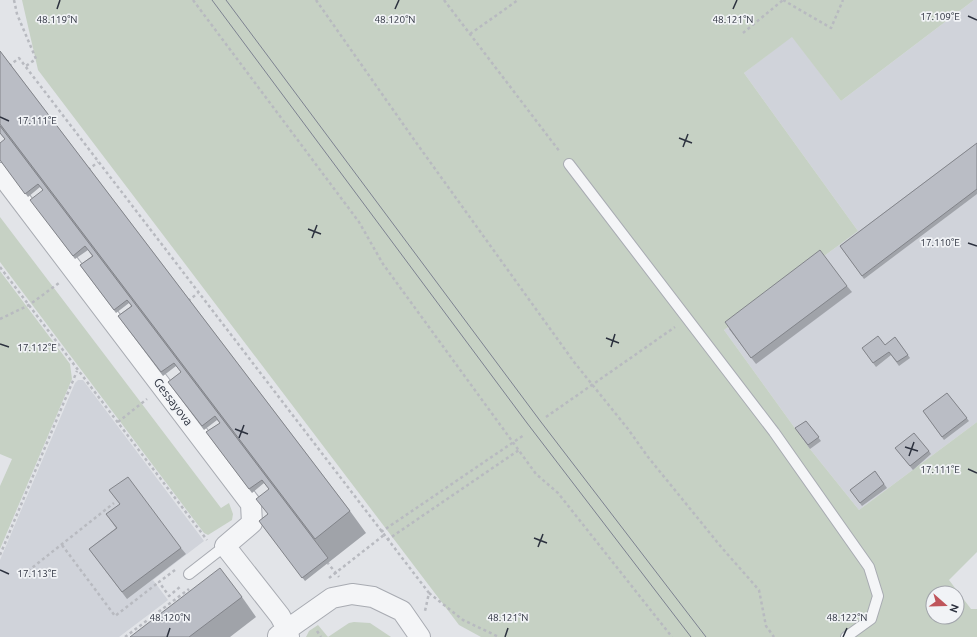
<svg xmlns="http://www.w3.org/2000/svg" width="977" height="637" viewBox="0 0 977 637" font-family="Ubuntu,sans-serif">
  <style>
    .built { fill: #d0d3da }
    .green { fill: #c6d1c4; fill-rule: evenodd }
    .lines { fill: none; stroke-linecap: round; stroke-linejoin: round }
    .lane-casing { stroke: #a8abb2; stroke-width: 12 }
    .street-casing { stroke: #a8abb2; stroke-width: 22 }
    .path { stroke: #b8bac0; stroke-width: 2.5; stroke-dasharray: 3 3; stroke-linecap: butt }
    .lane { stroke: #f4f5f7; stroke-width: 10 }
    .street { stroke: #f4f5f7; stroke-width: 20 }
    .tram { stroke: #7d8290; stroke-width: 1 }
    .wall { fill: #a0a3a9 }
    .building { fill: #babdc5; stroke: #82848a }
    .ticks { fill: none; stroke: #2c313e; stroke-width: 1.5 }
    .labels { text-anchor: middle; stroke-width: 3.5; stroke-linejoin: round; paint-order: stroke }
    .street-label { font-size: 12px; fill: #2c313e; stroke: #f1f3f6 }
    .ticks-label { font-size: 10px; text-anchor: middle; fill: #2c313e; stroke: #f1f3f6; stroke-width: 3.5; stroke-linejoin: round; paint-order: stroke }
  </style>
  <rect width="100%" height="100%" fill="#e2e4e8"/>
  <g class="built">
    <path d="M974,0H977V422L859,510L810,449L724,330L858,231L744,73L792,36L841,101Z"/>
    <path d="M78,380H83L204,541L153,580L168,600L119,637H0V560L75,383Z"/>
  </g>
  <g class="green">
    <path d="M22,0H974L841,101L792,37L744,73L858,231L724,330L810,449L859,510L977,422V552L949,580L971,609H977V637H481L459,625L38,70ZM933,593H957V617H933Z"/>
    <path d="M0,217L221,508L229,503L233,514L232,520L208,535L204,533L0,262Z"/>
    <path d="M0,271L70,364L72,379L0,549V486L12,459L0,454Z"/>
    <path d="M354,622L370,623L391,637H328L349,623Z"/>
    <path d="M318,625L328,637H306L309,631Z"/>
  </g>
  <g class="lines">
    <g class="lane-casing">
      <g id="lane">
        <path d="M569,164L774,432L869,567L878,596L871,619L846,637"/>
        <path d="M189,574L225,546"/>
      </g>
    </g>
    <g class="street-casing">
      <g id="street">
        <path d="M0,173L251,504L252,523L225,546L280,616L287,629L289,637"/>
        <path d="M278,636L332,598L352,594L373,597L402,611L420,637"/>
      </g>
    </g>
    <g class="path">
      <path d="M14,0L17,14L36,59L26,66"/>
      <path d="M193,0L359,222L383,264L536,474L558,493L672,637"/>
      <path d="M316,0L415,141L574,362L628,429L648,457L722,548L759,590L766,626L774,637"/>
      <path d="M444,0L560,152"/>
      <path d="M783,0L831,28L843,0"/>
      <path d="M743,33L783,0"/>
      <path d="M470,34L518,0"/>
      <path d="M9,66L19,58L429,593L425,611"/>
      <path d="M88,170L98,162"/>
      <path d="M0,267L207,540"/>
      <path d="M188,301L198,293"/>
      <path d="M0,319L29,305L59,283"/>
      <path d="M546,417L675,327"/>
      <path d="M118,422L147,399"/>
      <path d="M381,532L524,435"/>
      <path d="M387,540L519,450"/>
      <path d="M62,545L115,616L159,582"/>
      <path d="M0,555L77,371"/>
      <path d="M327,562L339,577"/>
      <path d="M175,570L159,582L169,596L181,586"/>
      <path d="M28,571L114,503"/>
      <path d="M329,578L384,535"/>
      <path d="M429,593L463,620L499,637"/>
      <path d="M317,631L321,637"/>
      <path d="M125,637L189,589"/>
    </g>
    <use href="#lane" class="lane"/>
    <use href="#street" class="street"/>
    <g class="tram">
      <path d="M212,0L527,423L691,637"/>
      <path d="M226,0L541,422L706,637"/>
    </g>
  </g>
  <g class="wall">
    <path d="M0,51L350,511L366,533L305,581L259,521L268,514L269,489L264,483L252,493L206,432L220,423L217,420L204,430L168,382L181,372L176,366L163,376L118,316L131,306L129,303L116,313L80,265L92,256L88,250L75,259L33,203L43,190L40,187L28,197L0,160L5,139L0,133Z"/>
    <path d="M977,143V194L864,279L840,246Z"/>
    <path d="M847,286L852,292L756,364L729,329Z"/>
    <path d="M895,337L910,358L899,366L891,355L876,367L862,348L885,345Z"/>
    <path d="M947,393L969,421L944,440L923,411Z"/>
    <path d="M806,421L821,441L810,449L795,428Z"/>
    <path d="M895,448L929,451L931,454L913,470Z"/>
    <path d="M875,471L887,488L862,506L850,490Z"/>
    <path d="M109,490L181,548L186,554L127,599L89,549L116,528L106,514L120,504Z"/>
    <path d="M242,597L256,617L230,637H130Z"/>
  </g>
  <g class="building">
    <path d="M0,51L350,511L315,539L0,124Z"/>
    <path d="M0,126L328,558L302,578L259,521L268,514L256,499L269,489L262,480L249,489L206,432L220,423L215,416L202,426L168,382L181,372L174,363L161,372L118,316L132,306L127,300L114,310L80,265L93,256L85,246L73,256L30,200L43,190L38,184L25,194L0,160V143L5,139L0,133Z"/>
    <path d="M977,143V189L862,276L840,246Z"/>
    <path d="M820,250L847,286L751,358L725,322Z"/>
    <path d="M878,336L885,345L895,337L908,355L897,362L889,352L873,363L862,348Z"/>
    <path d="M947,393L967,418L942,437L923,411Z"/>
    <path d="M806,421L819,437L808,445L795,428Z"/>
    <path d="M914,433L929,451L910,466L895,448Z"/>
    <path d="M875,471L884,484L860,503L850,490Z"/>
    <path d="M128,477L181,548L122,592L89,549L117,528L106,514L120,504L109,490Z"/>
    <path d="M220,568L242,597L189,637H130Z"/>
  </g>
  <path class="ticks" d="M57,9L60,0M395,9L399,0M733,9L737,0M968,16L977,20M0,117L9,121M679,138L692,143M683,147L688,134M308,229L321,234M312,238L317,225M968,243L977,246M606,338L619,343M0,344L9,347M611,347L615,334M235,429L248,434M239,438L244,425M905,447L918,451M909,456L914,442M968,469L977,473M534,538L547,543M538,547L543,534M0,570L9,574M167,637L170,628M505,637L508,628M843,637L847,628"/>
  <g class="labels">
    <g class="street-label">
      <text transform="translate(173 402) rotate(53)" y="4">Gessayova</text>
    </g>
  </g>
  <g class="ticks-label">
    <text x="940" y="20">17.109°E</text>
    <text x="57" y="23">48.119°N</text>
    <text x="395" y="23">48.120°N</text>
    <text x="733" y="23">48.121°N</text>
    <text x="37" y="124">17.111°E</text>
    <text x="940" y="246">17.110°E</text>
    <text x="37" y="351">17.112°E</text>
    <text x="940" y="473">17.111°E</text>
    <text x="37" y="577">17.113°E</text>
    <text x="170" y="621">48.120°N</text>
    <text x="508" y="621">48.121°N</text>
    <text x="847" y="621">48.122°N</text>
  </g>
  <g transform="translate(945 605) rotate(110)"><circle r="19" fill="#f1f3f6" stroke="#a2a5ac"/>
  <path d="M0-3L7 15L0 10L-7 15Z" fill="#bf555b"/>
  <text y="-6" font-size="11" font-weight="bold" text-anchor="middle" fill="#2c313e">N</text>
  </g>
</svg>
